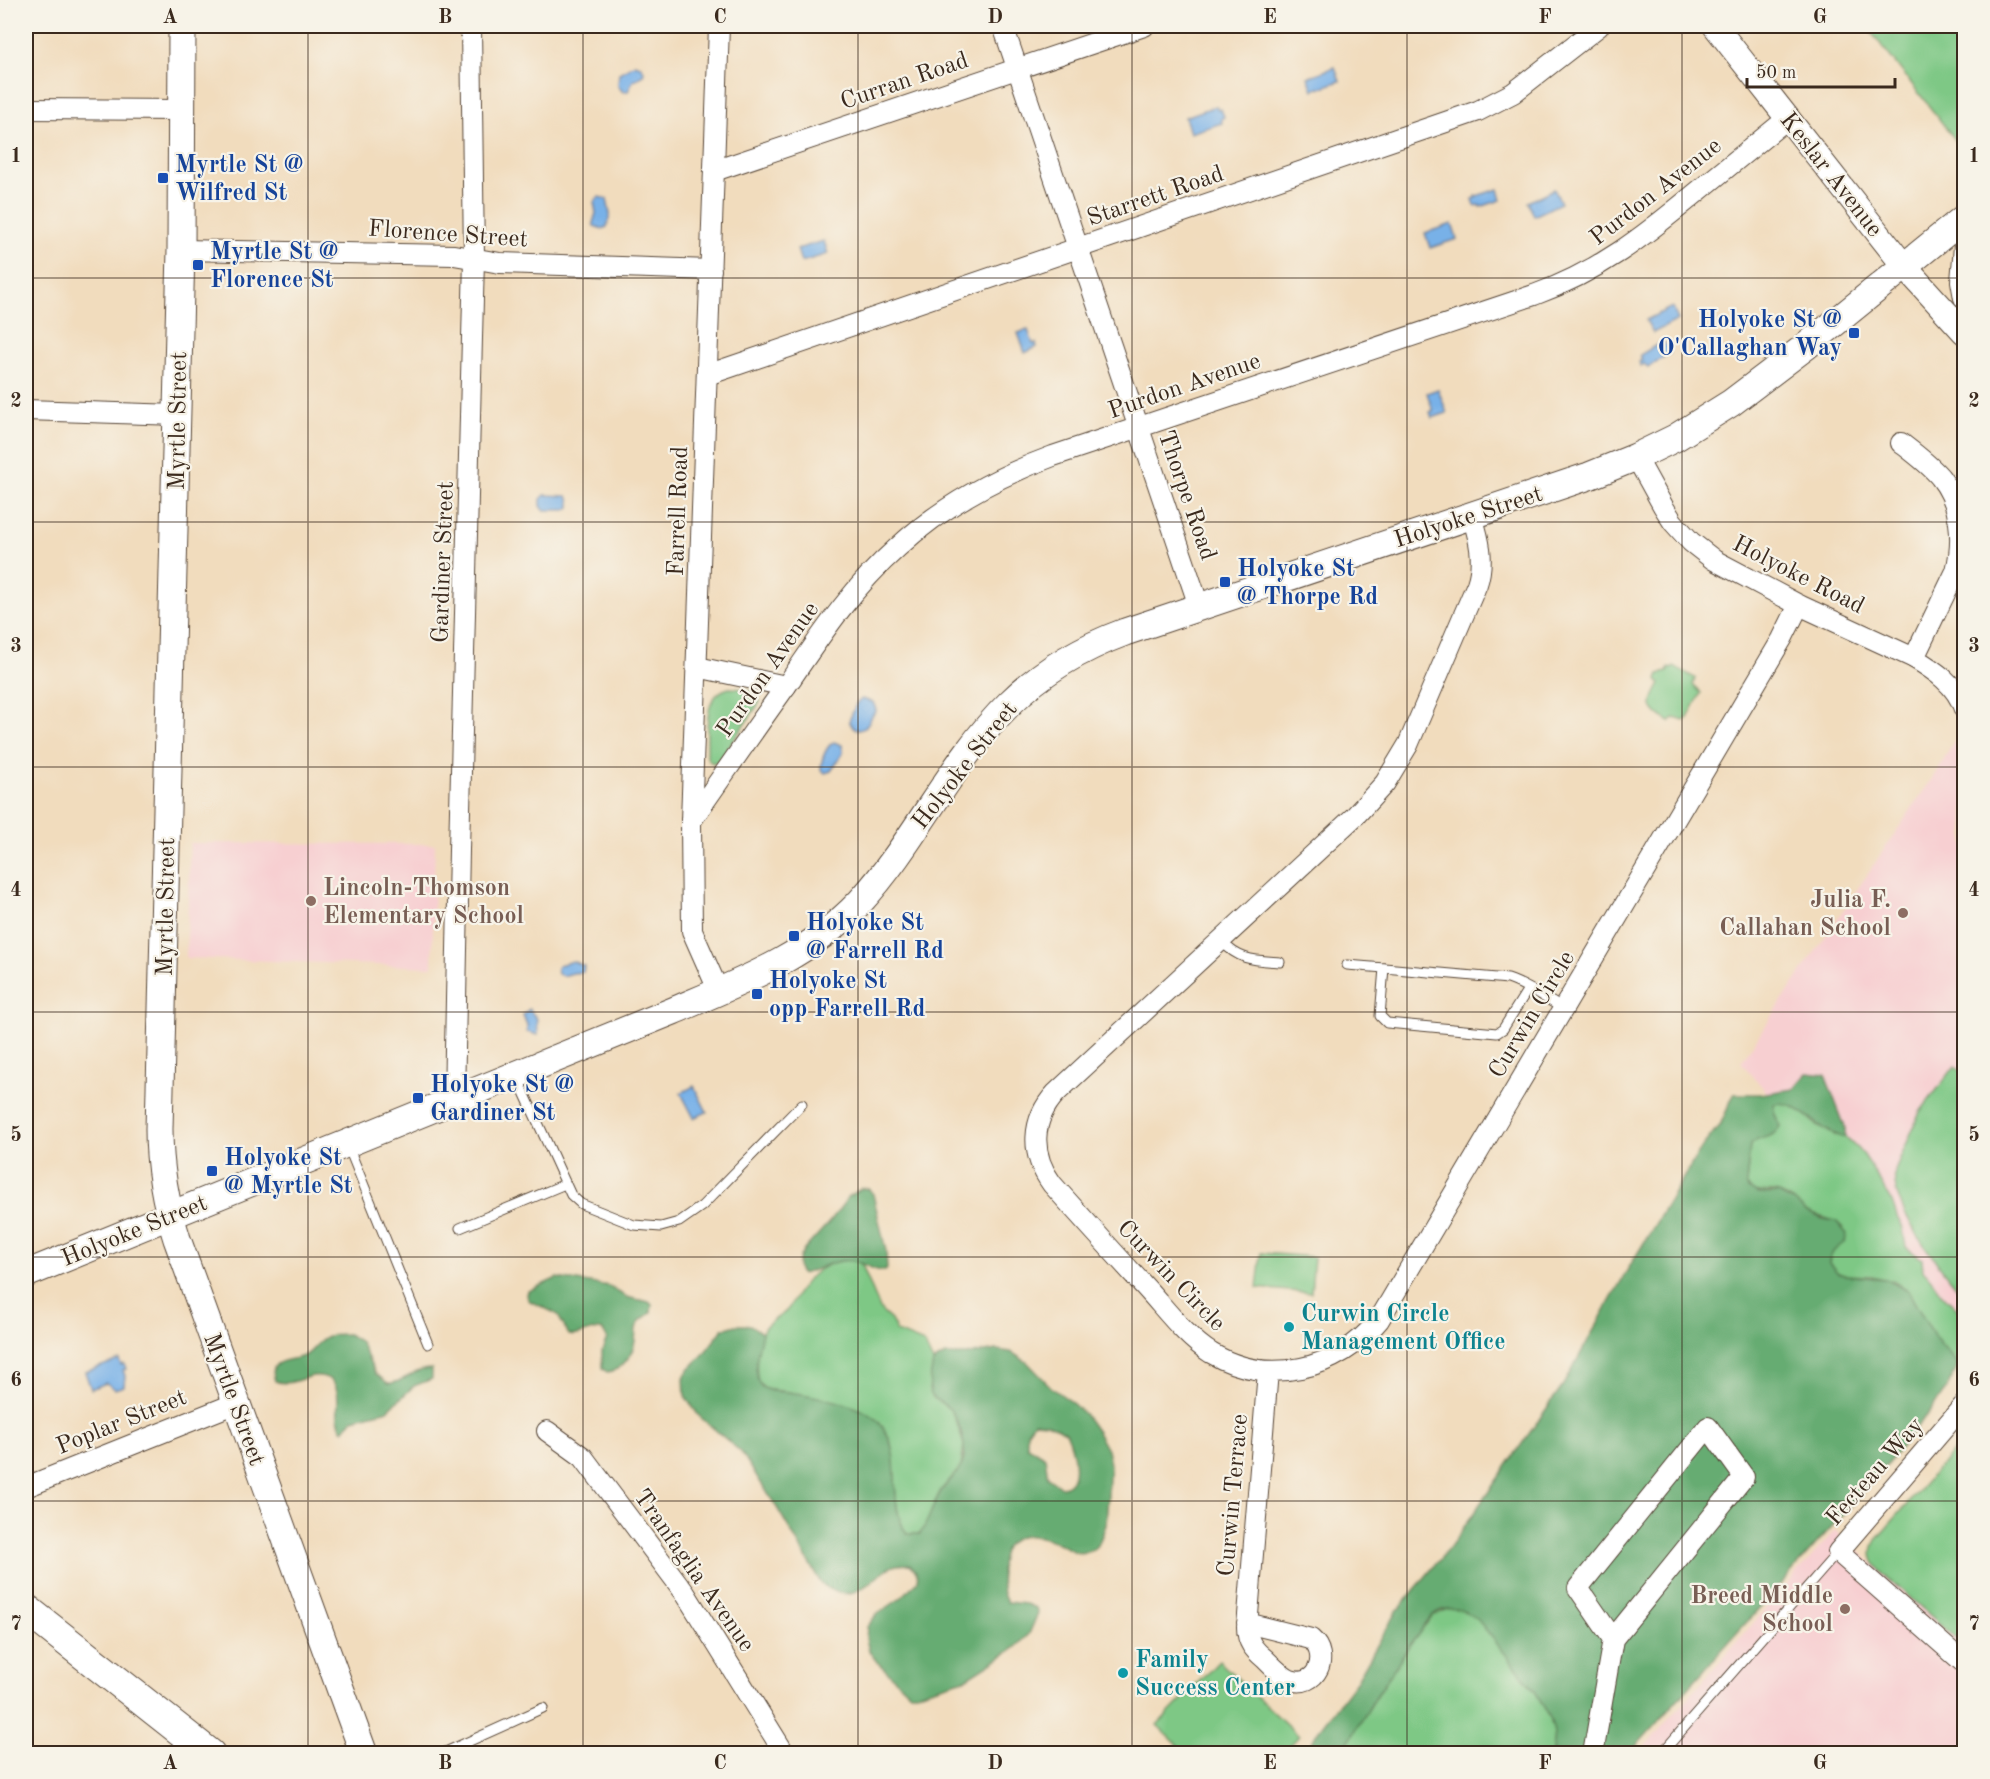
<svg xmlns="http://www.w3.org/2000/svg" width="1990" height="1779" viewBox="0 0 1990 1779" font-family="'Old Standard TT',serif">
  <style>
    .built { fill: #f7cfd1 }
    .green { fill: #7ec885; stroke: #5c7952; stroke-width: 1.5 }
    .forest { fill: #66ac72; stroke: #506b48; stroke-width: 1.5; fill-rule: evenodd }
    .water { fill: #78b1e8; stroke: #5a6e83; stroke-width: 1.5 }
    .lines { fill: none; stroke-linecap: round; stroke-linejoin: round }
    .service-casing { stroke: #564536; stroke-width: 11 }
    .minor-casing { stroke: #564536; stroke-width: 22 }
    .tertiary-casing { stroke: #564536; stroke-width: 26 }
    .secondary-casing { stroke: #564536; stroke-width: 29 }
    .primary-casing { stroke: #564536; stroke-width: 32 }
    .service { stroke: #fff; stroke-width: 9 }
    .minor { stroke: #fff; stroke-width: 20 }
    .tertiary { stroke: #fff; stroke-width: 24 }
    .secondary { stroke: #fff; stroke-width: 27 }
    .primary { stroke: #fff; stroke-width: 30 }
    .grid { fill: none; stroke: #3b2a1e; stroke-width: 1.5; stroke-opacity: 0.55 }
    .transit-dot { fill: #1a4fb4; stroke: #f7f3e8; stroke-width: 2 }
    .education-dot { fill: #8d6e63; stroke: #f7f3e8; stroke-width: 2 }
    .culture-dot { fill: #0f9aa8; stroke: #f7f3e8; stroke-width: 2 }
    .labels { text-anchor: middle; stroke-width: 4.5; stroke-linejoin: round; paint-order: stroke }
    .street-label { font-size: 24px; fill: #3b2a1e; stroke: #f7f3e8 }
    .transit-label { font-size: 24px; font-weight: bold; fill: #164399; stroke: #f7f3e8; text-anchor: start }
    .education-label { font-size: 24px; font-weight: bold; fill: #785e54; stroke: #f7f3e8; text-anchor: end }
    .culture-label { font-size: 24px; font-weight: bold; fill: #0d838f; stroke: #f7f3e8; text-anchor: start }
    .neatline { fill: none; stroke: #3b2a1e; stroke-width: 2 }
    .grid-label { font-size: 20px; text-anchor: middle; font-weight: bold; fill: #3b2a1e }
  </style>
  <rect width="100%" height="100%" fill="#f7f3e8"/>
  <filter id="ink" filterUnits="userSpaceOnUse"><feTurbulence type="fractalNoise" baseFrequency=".0167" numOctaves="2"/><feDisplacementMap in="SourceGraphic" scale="12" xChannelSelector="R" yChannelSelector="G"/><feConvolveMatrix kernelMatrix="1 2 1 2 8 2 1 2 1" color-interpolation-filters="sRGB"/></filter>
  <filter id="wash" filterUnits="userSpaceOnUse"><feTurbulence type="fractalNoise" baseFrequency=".008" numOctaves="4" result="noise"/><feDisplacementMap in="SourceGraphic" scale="24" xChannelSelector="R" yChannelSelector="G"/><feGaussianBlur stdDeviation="1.35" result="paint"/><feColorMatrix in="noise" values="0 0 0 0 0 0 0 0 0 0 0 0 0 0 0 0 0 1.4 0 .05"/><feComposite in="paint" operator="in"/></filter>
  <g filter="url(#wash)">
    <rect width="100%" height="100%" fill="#f1dcbd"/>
    <g class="built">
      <path d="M1964,725V1325L1741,1062L1941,765L1961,729Z"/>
      <path d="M190,843L435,844L432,967L186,958Z"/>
      <path d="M1835,1530L1964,1645V1753L1638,1754Z"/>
    </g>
    <g class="green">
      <path d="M1866,26H1964V151L1875,37Z"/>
      <path d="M1674,666L1695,678L1693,685L1701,693L1688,718L1684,721L1675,718L1670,722C1648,709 1648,706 1660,684L1657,680L1659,674L1667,672L1669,668L1672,669Z"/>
      <path d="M729,688C740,688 759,689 760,702L719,761L713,763L709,761L707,757C708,734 701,695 729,688Z"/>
      <path d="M1955,1066L1964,1074V1296C1941,1269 1889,1207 1895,1171L1920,1112Z"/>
      <path d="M1782,1102L1794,1105L1814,1123L1834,1135L1845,1137L1864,1155L1892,1202L1898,1219L1902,1225L1906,1247L1922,1259L1923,1270C1931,1277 1935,1286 1942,1294C1949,1302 1957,1308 1964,1316V1359L1958,1365L1934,1337L1908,1291L1893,1281L1872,1276L1844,1275L1838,1273L1829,1263C1830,1255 1840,1237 1843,1228L1839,1224C1830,1218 1818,1217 1808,1212C1797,1206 1788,1194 1775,1192C1761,1190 1755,1199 1746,1183L1750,1145C1759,1135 1773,1138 1780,1126L1774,1112V1104Z"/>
      <path d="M1261,1253L1314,1257L1311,1293L1257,1288Z"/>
      <path d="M849,1260L856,1261L862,1265L881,1311L891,1320L897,1332L924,1343L933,1362L929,1390L933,1397L951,1410L957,1423L964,1445L961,1467L941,1490L934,1504L927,1523L920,1534H907C890,1509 898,1468 890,1439L789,1392L766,1389L758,1382C755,1367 756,1340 765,1327C771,1320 781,1317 787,1310C791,1306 794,1299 797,1294C810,1274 824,1262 849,1260Z"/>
      <path d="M1964,1439V1645L1883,1574C1873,1563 1868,1554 1876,1540Z"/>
      <path d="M1450,1608C1462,1608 1469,1612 1478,1619L1535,1691L1550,1718L1554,1732L1552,1753L1345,1754L1348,1742L1401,1657L1433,1615Z"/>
      <path d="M1219,1661L1299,1736L1283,1753H1186L1157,1725Z"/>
    </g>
    <g class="forest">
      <path d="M1807,1073L1825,1075L1845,1127V1137C1818,1133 1797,1098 1774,1104V1112L1780,1126C1771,1142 1760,1134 1750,1145L1746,1183L1748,1188L1758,1194L1778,1193L1795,1202L1807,1212L1823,1219L1836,1221L1847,1234L1845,1242C1837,1248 1830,1252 1829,1263L1838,1273L1844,1275L1886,1279L1908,1291L1934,1336L1958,1365L1947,1389L1885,1467L1630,1753H1552L1554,1732L1550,1718L1535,1691L1478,1620C1465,1609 1447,1603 1433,1615C1426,1621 1421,1631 1416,1637C1391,1670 1370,1707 1348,1742L1345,1753L1306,1754L1317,1733L1357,1680L1397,1611L1450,1547L1563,1385L1628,1269L1702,1147L1721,1123L1734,1094H1760L1794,1089Z"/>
      <path d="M862,1188L869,1189L873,1194L886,1251L887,1269L885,1271C873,1272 864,1262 852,1261C833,1258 819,1271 801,1274C796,1267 798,1258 803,1251L832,1219L849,1196Z"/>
      <path d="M557,1278L609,1286L626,1297L649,1302L652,1305L651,1312C647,1317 639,1319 637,1326C635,1330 636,1336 635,1341C633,1354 622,1371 607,1372L602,1368V1351L607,1338L603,1331C591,1326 582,1338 569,1335L557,1314L528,1300L527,1294L528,1291Z"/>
      <path d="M736,1325H750L762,1333C759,1347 752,1370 759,1383C760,1385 763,1388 766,1389C772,1392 781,1391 788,1392C811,1395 863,1404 878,1421C908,1454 884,1502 907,1534H920C929,1521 932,1506 940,1493C945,1484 955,1477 960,1468C970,1453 961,1425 951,1411C947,1404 938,1403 933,1397C926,1389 932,1371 933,1362L945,1355H966L997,1350L1011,1352L1027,1362L1052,1388L1069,1400L1085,1415L1097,1432L1107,1450L1110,1464L1106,1525L1099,1543L1093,1550C1087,1552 1081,1554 1075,1552C1070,1550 1066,1547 1062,1545C1029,1529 999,1531 1001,1575C1002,1584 1001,1594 1007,1602L1026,1604L1036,1608L1038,1613L1029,1634L1015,1648L968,1678L917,1693H910L877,1662L869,1651L866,1639L867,1627L876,1615L901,1598L918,1581C919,1574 915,1569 910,1564C904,1565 896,1564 891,1567C885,1569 880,1575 876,1578C856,1595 842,1600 821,1583L776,1506L741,1452L699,1416L685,1396L684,1377L689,1369L702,1356L723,1329ZM1034,1422L1047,1423L1066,1432C1072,1445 1084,1485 1061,1487L1048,1477L1045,1457L1027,1446V1432Z"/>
      <path d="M348,1334L360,1342L376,1374L388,1383C400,1385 414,1368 432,1369V1379L414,1386L388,1410L353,1419L343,1430C331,1414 345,1394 331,1380C309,1367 297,1389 275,1381C266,1356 293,1362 306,1355C313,1351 317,1342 324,1338C329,1334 341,1334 348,1334Z"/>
    </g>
    <g class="water">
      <path d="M635,64L641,66L644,71L643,75L633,81L628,91L623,92L618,86L619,73Z"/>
      <path d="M1335,67L1340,81L1313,90L1308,77Z"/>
      <path d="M1216,106L1218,110L1221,109L1224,117L1221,119L1222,123L1190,133L1185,117Z"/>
      <path d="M1498,189L1501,200L1480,207L1479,205L1475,206L1473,199L1476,198V196Z"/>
      <path d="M1554,189L1561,203L1534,216L1528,202Z"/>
      <path d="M599,197L607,199L610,214L607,227L602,229L594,226L593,223L596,213L594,202Z"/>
      <path d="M1452,224L1457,239L1430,248L1425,233Z"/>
      <path d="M824,241L828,254L801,262L797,249Z"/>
      <path d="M1672,307L1678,320L1653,333L1646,320Z"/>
      <path d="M1028,330L1033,344L1036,343L1037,347L1025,353L1018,333Z"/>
      <path d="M1663,341L1670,353L1648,367L1644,364L1641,366L1639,362L1642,360L1640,355Z"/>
      <path d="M1438,389L1447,413L1432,418L1430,412L1433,411L1427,393Z"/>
      <path d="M545,495L567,496L570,500V507L566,510H544L541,506V499Z"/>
      <path d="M862,699L873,702L876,710L865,728L859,730L853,728L849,721L857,702Z"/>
      <path d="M834,742L842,745L843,753L831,771L825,773L821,769C821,760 826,746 834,742Z"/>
      <path d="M573,961L584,966L583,972L573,973L563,976L558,974L557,968L559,965Z"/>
      <path d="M529,1009L537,1019L538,1035L527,1032V1025L523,1015Z"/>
      <path d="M694,1086L707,1112L694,1118L681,1093Z"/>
      <path d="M119,1360L121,1365L124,1364L126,1369L123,1370L125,1376L124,1386L115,1389L106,1383L91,1389L85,1372Z"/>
    </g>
  </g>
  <g filter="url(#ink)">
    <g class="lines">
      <g class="service-casing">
        <g id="service">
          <path d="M1221,941C1240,961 1254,960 1280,962"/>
          <path d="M1347,965L1384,968"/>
          <path d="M1528,989L1503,1029L1497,1033L1387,1023L1380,1016L1384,968L1508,979C1527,985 1546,999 1564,1009"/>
          <path d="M517,1077L571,1195L581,1204L634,1225L661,1227L679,1222L702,1206L802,1104"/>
          <path d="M348,1146L428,1344"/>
          <path d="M460,1228L565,1184"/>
          <path d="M441,1754L543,1708"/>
          <path d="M1661,1754L1838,1552"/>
        </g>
      </g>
      <g class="minor-casing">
        <g id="minor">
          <path d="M1003,26L1199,606"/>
          <path d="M26,109L183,110"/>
          <path d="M714,171L1144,26"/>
          <path d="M1964,246L1961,281L1964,298"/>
          <path d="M181,250L454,255L500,263L711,270"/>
          <path d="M707,375L1478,111L1513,93L1599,26"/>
          <path d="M26,410L177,415"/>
          <path d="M1901,443C1914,453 1929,464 1940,477C1961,503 1964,539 1956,571L1914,658"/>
          <path d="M1636,457L1663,506L1673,522L1691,542L1714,560L1799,605L1914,658C1934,670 1957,685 1964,709"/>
          <path d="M1472,515C1479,539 1485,560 1477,584L1408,745L1385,783L1355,816L1056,1093C1031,1120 1030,1154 1052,1184C1083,1219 1115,1254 1147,1289C1167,1311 1186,1337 1211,1353C1268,1387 1338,1370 1379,1320L1782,639L1799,605"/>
          <path d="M697,667L786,686"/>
          <path d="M691,821C724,774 757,726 791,679C823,632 854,586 897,548C942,506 996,477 1053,456L1534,295C1600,271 1643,237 1696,193C1727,168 1757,143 1788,118"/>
          <path d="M719,992L692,931L691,821L719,26"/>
          <path d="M454,1100L459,850L474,259L471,26"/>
          <path d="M1964,1405L1838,1552L1964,1663"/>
          <path d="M547,1431L583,1457L685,1593L785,1754"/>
          <path d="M26,1487L236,1403"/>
          <path d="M1247,1623L1311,1639C1331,1656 1316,1689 1290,1680C1281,1676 1272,1666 1265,1659C1254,1650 1247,1642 1247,1627L1268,1371"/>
          <path d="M1593,1754L1613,1639L1744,1477L1708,1427L1578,1588L1613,1639"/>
        </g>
      </g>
      <g class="tertiary-casing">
        <path id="tertiary" d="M1715,26L1904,266L1964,332"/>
      </g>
      <g class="secondary-casing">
        <g id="secondary">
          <path d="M182,26L181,250L159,1129C159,1168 165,1202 177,1239L364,1754"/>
          <path d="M26,1274L673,1011C741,982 809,956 860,902C916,841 951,761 1010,703C1043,670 1082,648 1125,632L1589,476L1636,457L1675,438L1731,403L1805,347L1964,218"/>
        </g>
      </g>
      <g class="primary-casing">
        <path id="primary" d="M26,1609L210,1754"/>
      </g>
      <use href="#service" class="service"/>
      <use href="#minor" class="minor"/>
      <use href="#tertiary" class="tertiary"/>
      <use href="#secondary" class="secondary"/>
      <use href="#primary" class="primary"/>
    </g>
  </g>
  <path class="grid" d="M308,26V1754M583,26V1754M858,26V1754M1132,26V1754M1407,26V1754M1682,26V1754M26,278H1964M26,522H1964M26,767H1964M26,1012H1964M26,1257H1964M26,1501H1964"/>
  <g class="transit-dot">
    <rect x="157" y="172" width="12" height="12" rx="3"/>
    <rect x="192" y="259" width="12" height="12" rx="3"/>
    <rect x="1848" y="327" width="12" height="12" rx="3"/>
    <rect x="1219" y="576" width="12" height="12" rx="3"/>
    <rect x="788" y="930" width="12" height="12" rx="3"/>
    <rect x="751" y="988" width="12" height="12" rx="3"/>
    <rect x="412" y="1092" width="12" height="12" rx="3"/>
    <rect x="206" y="1165" width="12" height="12" rx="3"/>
  </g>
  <g class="education-dot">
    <circle cx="311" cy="901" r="6"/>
    <circle cx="1903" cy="913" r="6"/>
    <circle cx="1845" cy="1609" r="6"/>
  </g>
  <g class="culture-dot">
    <circle cx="1289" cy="1327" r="6"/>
    <circle cx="1123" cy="1673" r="6"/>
  </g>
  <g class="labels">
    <g class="street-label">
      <text transform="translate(904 80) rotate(-19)" y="8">Curran Road</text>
      <text transform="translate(1832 174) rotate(52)" y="8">Keslar Avenue</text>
      <text transform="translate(1655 191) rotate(-38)" y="8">Purdon Avenue</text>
      <text transform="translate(1155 195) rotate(-19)" y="8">Starrett Road</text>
      <text transform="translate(448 233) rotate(4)" y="8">Florence Street</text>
      <text transform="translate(1184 385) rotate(-19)" y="8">Purdon Avenue</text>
      <text transform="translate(177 421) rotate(-89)" y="8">Myrtle Street</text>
      <text transform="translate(1188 495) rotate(71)" y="8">Thorpe Road</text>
      <text transform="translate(677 511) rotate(-88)" y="8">Farrell Road</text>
      <text transform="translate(1468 516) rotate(-18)" y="8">Holyoke Street</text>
      <text transform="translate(442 562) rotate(-88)" y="8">Gardiner Street</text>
      <text transform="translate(1799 574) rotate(27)" y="8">Holyoke Road</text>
      <text transform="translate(767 669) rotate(-55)" y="8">Purdon Avenue</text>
      <text transform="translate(964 765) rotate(-52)" y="8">Holyoke Street</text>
      <text transform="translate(165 907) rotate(-89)" y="8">Myrtle Street</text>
      <text transform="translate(1531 1014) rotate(-59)" y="8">Curwin Circle</text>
      <text transform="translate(134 1230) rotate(-22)" y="8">Holyoke Street</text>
      <text transform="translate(1172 1275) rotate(46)" y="8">Curwin Circle</text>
      <text transform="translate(235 1399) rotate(70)" y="8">Myrtle Street</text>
      <text transform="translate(121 1421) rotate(-22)" y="8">Poplar Street</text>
      <text transform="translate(1874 1471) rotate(-49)" y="8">Fecteau Way</text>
      <text transform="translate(1232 1495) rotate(-85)" y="8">Curwin Terrace</text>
      <text transform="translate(695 1570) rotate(55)" y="8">Tranfaglia Avenue</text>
    </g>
    <g class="transit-label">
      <text x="175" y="172">Myrtle St @<tspan x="175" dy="28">Wilfred St</tspan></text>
      <text x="210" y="259">Myrtle St @<tspan x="210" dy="28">Florence St</tspan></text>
      <text x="1842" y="327" text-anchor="end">Holyoke St @<tspan x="1842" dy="28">O'Callaghan Way</tspan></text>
      <text x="1237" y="576">Holyoke St<tspan x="1237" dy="28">@ Thorpe Rd</tspan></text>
      <text x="806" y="930">Holyoke St<tspan x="806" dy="28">@ Farrell Rd</tspan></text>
      <text x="769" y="988">Holyoke St<tspan x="769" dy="28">opp Farrell Rd</tspan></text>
      <text x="430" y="1092">Holyoke St @<tspan x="430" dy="28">Gardiner St</tspan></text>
      <text x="224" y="1165">Holyoke St<tspan x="224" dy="28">@ Myrtle St</tspan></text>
    </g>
    <g class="education-label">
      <text x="323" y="895" text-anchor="start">Lincoln-Thomson<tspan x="323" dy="28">Elementary School</tspan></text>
      <text x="1891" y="907">Julia F.<tspan x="1891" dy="28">Callahan School</tspan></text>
      <text x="1833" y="1603">Breed Middle<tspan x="1833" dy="28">School</tspan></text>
    </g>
    <g class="culture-label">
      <text x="1301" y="1321">Curwin Circle<tspan x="1301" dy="28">Management Office</tspan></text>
      <text x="1135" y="1667">Family<tspan x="1135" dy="28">Success Center</tspan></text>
    </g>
  </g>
  <rect width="1990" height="1779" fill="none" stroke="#f7f3e8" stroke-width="66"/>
  <path d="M1747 78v9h148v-9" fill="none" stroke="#3b2a1e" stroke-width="3"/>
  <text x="1756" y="78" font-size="18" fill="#3b2a1e" stroke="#f7f3e8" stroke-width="4.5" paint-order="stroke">50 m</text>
  <rect x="33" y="33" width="1924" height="1713" class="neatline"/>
  <g class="grid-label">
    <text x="170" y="23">A</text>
    <text x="445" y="23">B</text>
    <text x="720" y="23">C</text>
    <text x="995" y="23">D</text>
    <text x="1270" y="23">E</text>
    <text x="1545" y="23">F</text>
    <text x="1820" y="23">G</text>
    <text x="16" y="162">1</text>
    <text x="1974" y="162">1</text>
    <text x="16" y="407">2</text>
    <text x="1974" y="407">2</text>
    <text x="16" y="652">3</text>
    <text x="1974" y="652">3</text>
    <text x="16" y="896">4</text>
    <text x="1974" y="896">4</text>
    <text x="16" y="1141">5</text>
    <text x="1974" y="1141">5</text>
    <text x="16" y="1386">6</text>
    <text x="1974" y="1386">6</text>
    <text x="16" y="1630">7</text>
    <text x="1974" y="1630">7</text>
    <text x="170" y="1769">A</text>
    <text x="445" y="1769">B</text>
    <text x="720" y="1769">C</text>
    <text x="995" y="1769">D</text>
    <text x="1270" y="1769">E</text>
    <text x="1545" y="1769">F</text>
    <text x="1820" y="1769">G</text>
  </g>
</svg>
